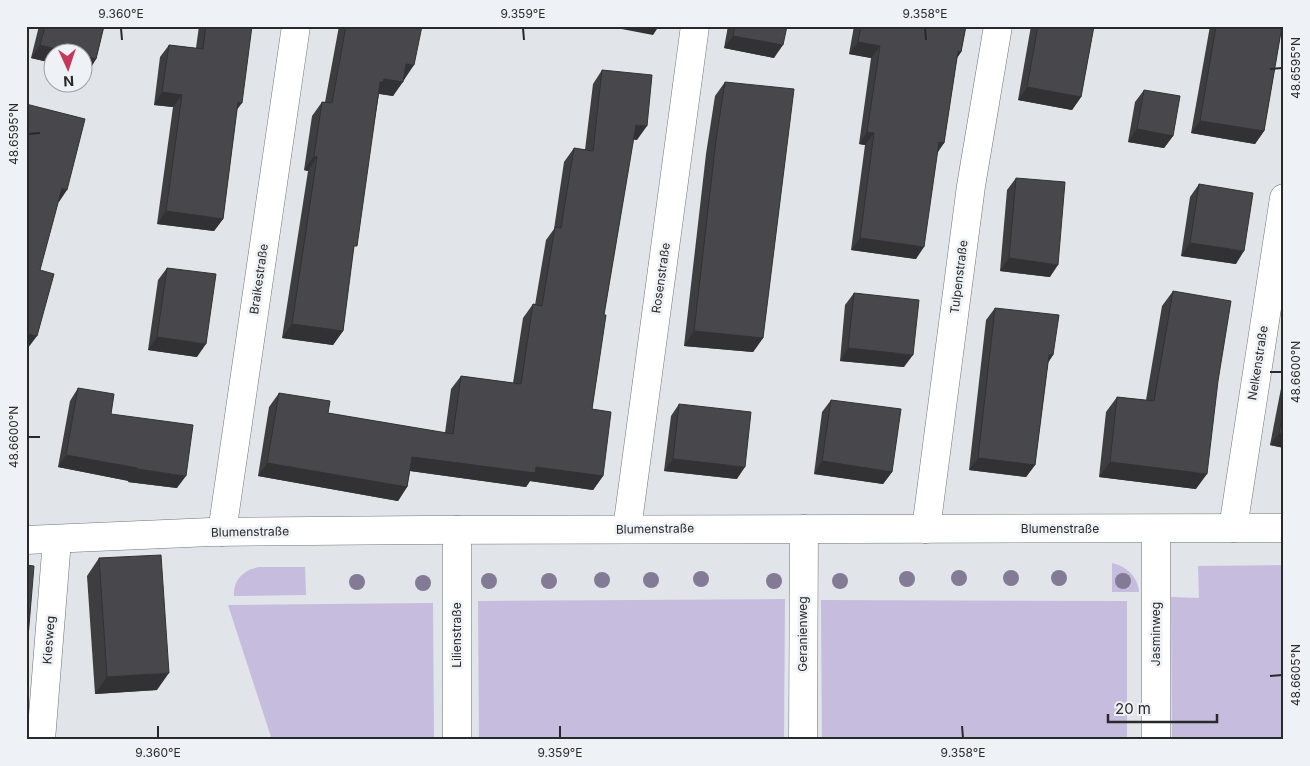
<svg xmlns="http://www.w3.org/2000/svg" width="1310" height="766" viewBox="0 0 1310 766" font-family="Inter,sans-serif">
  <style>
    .grass { fill: #c6bcde }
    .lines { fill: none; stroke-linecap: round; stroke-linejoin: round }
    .street-casing { stroke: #727579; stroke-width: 29 }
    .street { stroke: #fff; stroke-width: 28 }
    .tree { fill: #837a96 }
    .wall { fill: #3e3e41 }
    .shaded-wall { fill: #323235 }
    .building { fill: #48484c; stroke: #323235 }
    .ticks { fill: none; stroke: #28292a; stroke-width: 2 }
    .labels { text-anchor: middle; stroke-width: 5; stroke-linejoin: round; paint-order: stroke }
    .street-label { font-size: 12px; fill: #28292a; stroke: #eef1f5 }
    .neatline { fill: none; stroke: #28292a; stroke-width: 2 }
    .ticks-label { font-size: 12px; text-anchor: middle; fill: #28292a }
  </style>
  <rect width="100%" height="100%" fill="#e1e4e8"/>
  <g class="grass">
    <path d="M1112,563C1126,566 1138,577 1139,592H1112Z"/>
    <path d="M1284,565V740H1172L1171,597L1199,598L1198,566Z"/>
    <path d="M259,567H305L306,595L234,596C233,580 243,570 259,567Z"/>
    <path d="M785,599L784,740H479L478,601Z"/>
    <path d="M821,600L1127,601V740H822Z"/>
    <path d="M433,603L434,740H272L228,605Z"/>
  </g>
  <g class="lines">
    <g class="street-casing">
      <g id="street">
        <path d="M1233,528L1284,198"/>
        <path d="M627,529L695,26"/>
        <path d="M926,529L971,186L998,26"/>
        <path d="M222,532L296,26"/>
        <path d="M26,540L211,532L422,530L1284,528"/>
        <path d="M41,740L57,540"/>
        <path d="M457,740V530"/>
        <path d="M803,740L804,529"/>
        <path d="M1156,740V529"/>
      </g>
    </g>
    <use href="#street" class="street"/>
  </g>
  <g class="tree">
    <circle cx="959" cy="578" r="8"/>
    <circle cx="1011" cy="578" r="8"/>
    <circle cx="1059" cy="578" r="8"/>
    <circle cx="701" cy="579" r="8"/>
    <circle cx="907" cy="579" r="8"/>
    <circle cx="602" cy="580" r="8"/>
    <circle cx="651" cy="580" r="8"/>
    <circle cx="489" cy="581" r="8"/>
    <circle cx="549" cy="581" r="8"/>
    <circle cx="774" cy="581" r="8"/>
    <circle cx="840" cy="581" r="8"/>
    <circle cx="1123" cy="581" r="8"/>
    <circle cx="357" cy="582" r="8"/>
    <circle cx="423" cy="583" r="8"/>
  </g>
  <g class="wall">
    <path d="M39,26H104L96,59L88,72L52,52V63L31,58Z"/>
    <path d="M199,26H252L237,109L223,219L214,231L157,224L173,107L154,105L160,57L169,45L196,48Z"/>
    <path d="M339,26H422L404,80L403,79L393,96L379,94L353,252L343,331L333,345L282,338L308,171L304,170L312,116L322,102H325Z"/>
    <path d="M728,26H787L774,58L724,48Z"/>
    <path d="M854,26H966L961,52L957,58L944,143L937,152L916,259L851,250L865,145L859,144L871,58L849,54Z"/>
    <path d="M1031,26H1094L1081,97L1072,110L1018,100Z"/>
    <path d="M1210,26H1282L1264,131L1255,144L1191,133Z"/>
    <path d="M602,70L637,140L633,139L604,315L592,409L603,476L593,490L530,481L526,487L410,471L407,487L398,501L258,476L269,407L279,393L328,413L445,433L451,389L461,376L513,383L523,318L533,304L535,305L546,240L554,229L564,162L574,148L585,150L593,84Z"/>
    <path d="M725,82L763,338L753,352L684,346L706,154L715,96Z"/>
    <path d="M1144,90L1173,136L1164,148L1128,142L1135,102Z"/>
    <path d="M1016,178L1050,277L1000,271L1007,190Z"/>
    <path d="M1199,184L1236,264L1181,256L1190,197Z"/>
    <path d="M167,268L197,357L148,350L158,280Z"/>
    <path d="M1173,291L1196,489L1099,477L1106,412L1117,397L1146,400L1162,306Z"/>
    <path d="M854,293L904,367L840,361L845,305Z"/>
    <path d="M995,308L1053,355L1048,363L1035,465L1026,477L969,470L986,320Z"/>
    <path d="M1284,373V448L1270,445Z"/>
    <path d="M78,388L111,414L177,488L128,482L129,481L58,467L70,401Z"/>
    <path d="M831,400L892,472L883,484L814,474L822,412Z"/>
    <path d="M679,404L737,479L664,471L671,416Z"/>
    <path d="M99,558L157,690L95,694L87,576Z"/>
  </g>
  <g class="shaded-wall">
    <path d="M606,26H659L653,35Z"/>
    <path d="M733,36L783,45L774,58L724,48Z"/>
    <path d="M858,42L880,46L871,58L849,54Z"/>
    <path d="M40,45L68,52H52V63L31,58Z"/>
    <path d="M958,51L961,52L953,64Z"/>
    <path d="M82,56L96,59L88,72L82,71Z"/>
    <path d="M406,64L414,65L404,80L396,78Z"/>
    <path d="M384,79L403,82L393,96L375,93L380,82Z"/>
    <path d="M1027,87L1081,97L1072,110L1018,100Z"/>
    <path d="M162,92L182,95L173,107L154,105Z"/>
    <path d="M238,102L242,103L233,115Z"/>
    <path d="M1200,121L1264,131L1255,144L1191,133Z"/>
    <path d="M636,125L647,126L637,140L626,138Z"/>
    <path d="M1137,129L1173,136L1164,148L1128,142Z"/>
    <path d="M867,132L874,133L865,145L859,144Z"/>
    <path d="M939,142L944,143L936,155Z"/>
    <path d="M314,156L317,157L308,171L304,170Z"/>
    <path d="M62,188L67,190L59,202L53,201Z"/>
    <path d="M166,211L223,219L214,231L157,224Z"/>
    <path d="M860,238L924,247L916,259L851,250Z"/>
    <path d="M1190,243L1244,251L1236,264L1181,256Z"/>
    <path d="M1009,258L1058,265L1050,277L1000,271Z"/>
    <path d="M292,324L343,331L333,345L282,338Z"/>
    <path d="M694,331L763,338L753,352L684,346Z"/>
    <path d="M26,333L37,336L28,348H26Z"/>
    <path d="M157,337L206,344L197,357L148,350Z"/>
    <path d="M848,348L913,355L904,367L840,361Z"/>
    <path d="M1049,355H1053L1044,368Z"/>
    <path d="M1279,433L1284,434V448L1270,445Z"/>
    <path d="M66,455L137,468L129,481L58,467Z"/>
    <path d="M412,457L536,467L603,476L593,490L530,481L526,487L403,470Z"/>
    <path d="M978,458L1035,465L1026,477L969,470Z"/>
    <path d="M673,459L745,467L737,479L664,471Z"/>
    <path d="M822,461L892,472L883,484L814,474Z"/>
    <path d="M1110,462L1207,474L1196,489L1099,477Z"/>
    <path d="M267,463L407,487L398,501L258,476Z"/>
    <path d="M137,469L186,476L177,488L128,482Z"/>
    <path d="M169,673L157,690L95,694L107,677Z"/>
  </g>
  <g class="building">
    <path d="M45,26H104L96,59L82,56V52H68L40,45Z"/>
    <path d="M206,26H252L242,103L238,102L223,219L166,211L182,95L162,92L169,45L203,49Z"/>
    <path d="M346,26H422L414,65L406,64L403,82L384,79L383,82H380L357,246H354L343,331L292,324L317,157L314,156L322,102L332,103Z"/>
    <path d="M735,26H787L783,45L733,36Z"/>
    <path d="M861,26H966L961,52L958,51L944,143L939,142L924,247L860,238L874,133L867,132L880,46L858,42Z"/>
    <path d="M1038,26H1094L1081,97L1027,87Z"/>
    <path d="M1216,26H1282L1264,131L1200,121Z"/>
    <path d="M602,70L652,75L647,126L636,125L604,315H606L592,409L611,412L603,476L536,467L535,473L412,457L407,487L267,463L279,393L330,401L328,413L453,434L461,376L521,384L533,304L542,306L555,227L561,228L574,148L593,151Z"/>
    <path d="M725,82L794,89L763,338L694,331L716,140Z"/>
    <path d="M1144,90L1180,96L1173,136L1137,129Z"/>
    <path d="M26,104L85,119L67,190L62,188L40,270L54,274L37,336L26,333Z"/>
    <path d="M1016,178L1065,182L1058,265L1009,258Z"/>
    <path d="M1199,184L1253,193L1244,251L1190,243Z"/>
    <path d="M167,268L216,274L206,344L157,337Z"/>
    <path d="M1173,291L1231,301L1218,381L1207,474L1110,462L1117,397L1154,401Z"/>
    <path d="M854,293L919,300L913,355L848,348Z"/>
    <path d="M995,308L1059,315L1053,355H1049L1035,465L978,458Z"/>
    <path d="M78,388L114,394L111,414L193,425L186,476L137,469V468L66,455Z"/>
    <path d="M831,400L901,409L892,472L822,461Z"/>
    <path d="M679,404L751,412L745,467L673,459Z"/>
    <path d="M1284,408V434L1279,433Z"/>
    <path d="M161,555L169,673L107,677L99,558Z"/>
    <path d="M26,565L34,566L26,661Z"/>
  </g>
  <path class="ticks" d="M121,28L122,40M523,28L524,40M925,28L926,40M1270,69L1282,68M28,134L40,133M1270,372H1282M28,437H40M1270,676L1282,675M158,726V738M560,726V738M962,726L963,738"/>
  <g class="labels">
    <g class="street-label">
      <text transform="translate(959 277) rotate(-83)" y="4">Tulpenstraße</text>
      <text transform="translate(661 278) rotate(-82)" y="4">Rosenstraße</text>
      <text transform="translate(259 279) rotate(-82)" y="4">Braikestraße</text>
      <text transform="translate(1258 363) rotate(-81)" y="4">Nelkenstraße</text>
      <text transform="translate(655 529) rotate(-1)" y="4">Blumenstraße</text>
      <text x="1060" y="533">Blumenstraße</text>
      <text transform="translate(250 532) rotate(-1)" y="4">Blumenstraße</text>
      <text transform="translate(803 634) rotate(-90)" y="4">Geranienweg</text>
      <text transform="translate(1156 634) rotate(-90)" y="4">Jasminweg</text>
      <text transform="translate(457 635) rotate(-90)" y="4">Lilienstraße</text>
      <text transform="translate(49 640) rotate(-86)" y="4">Kiesweg</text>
    </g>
  </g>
  <rect width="1310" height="766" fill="none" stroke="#eef1f5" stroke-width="55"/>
  <g transform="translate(68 68) rotate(177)"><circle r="24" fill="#eef1f5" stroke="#9fa1a4"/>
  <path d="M0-4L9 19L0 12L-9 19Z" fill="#c73757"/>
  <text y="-8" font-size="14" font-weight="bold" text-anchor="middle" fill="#28292a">N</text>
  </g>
  <path d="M1108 714v8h109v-8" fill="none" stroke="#28292a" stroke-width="2.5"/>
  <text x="1115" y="714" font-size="15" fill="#28292a" stroke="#eef1f5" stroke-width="4" paint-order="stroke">20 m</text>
  <rect x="28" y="28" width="1254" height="710" class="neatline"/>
  <g class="ticks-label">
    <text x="121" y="18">9.360°E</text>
    <text x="523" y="18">9.359°E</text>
    <text x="925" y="18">9.358°E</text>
    <text transform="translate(1296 68) rotate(-90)" y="4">48.6595°N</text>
    <text transform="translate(14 134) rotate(-90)" y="4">48.6595°N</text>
    <text transform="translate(1296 372) rotate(-90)" y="4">48.6600°N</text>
    <text transform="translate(14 437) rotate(-90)" y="4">48.6600°N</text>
    <text transform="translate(1296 675) rotate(-90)" y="4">48.6605°N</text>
    <text x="158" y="757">9.360°E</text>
    <text x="560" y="757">9.359°E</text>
    <text x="963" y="757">9.358°E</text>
  </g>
</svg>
